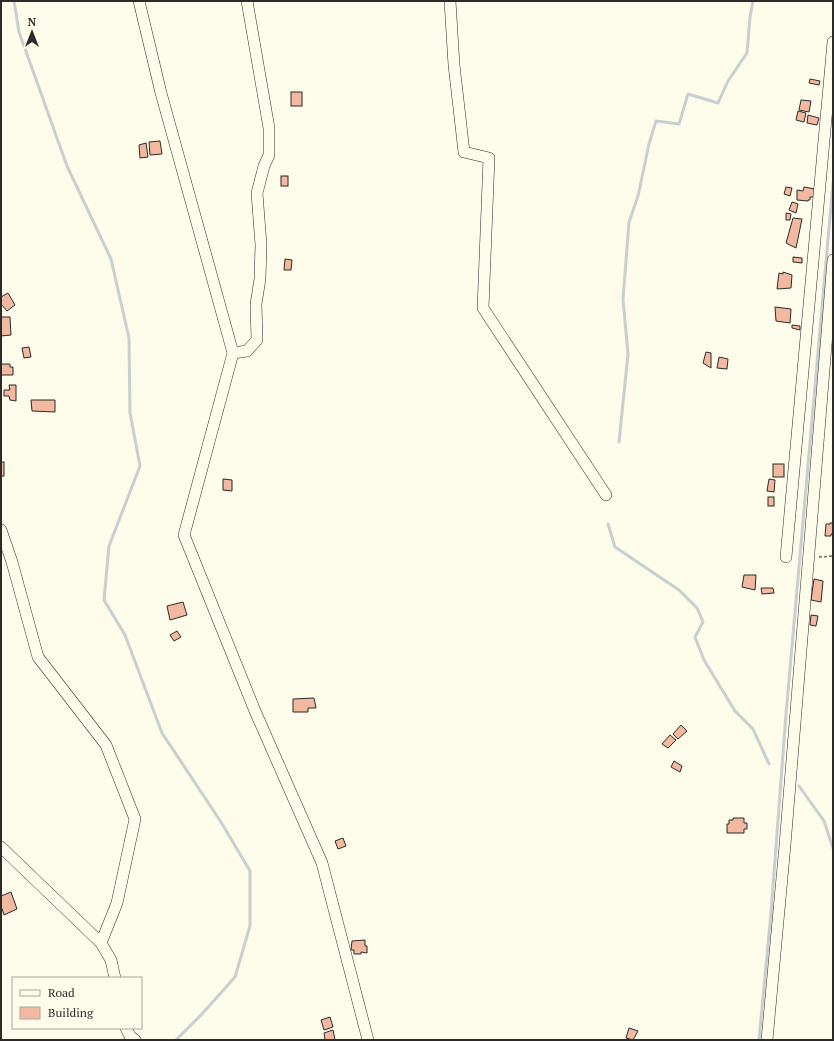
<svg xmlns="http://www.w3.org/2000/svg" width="834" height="1041" viewBox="0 0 834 1041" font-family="'PT Serif',serif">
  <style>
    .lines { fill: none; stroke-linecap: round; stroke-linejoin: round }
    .stream { stroke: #c7d0d0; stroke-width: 3 }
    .building { fill: #f2b8a0; stroke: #2b2b2b }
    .minor-casing { stroke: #2b2b2b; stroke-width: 12 }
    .path { stroke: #6a6964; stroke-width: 1.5; stroke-dasharray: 3 2; stroke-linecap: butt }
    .minor { stroke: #fdfbea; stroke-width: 11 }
  </style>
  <rect width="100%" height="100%" fill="#fdfbea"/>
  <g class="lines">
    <g class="stream">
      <path d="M14,1L19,32L67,166L111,259L129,338L130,413L140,466L109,546L104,600L125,635L162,733L221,822L250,871V926L235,977L201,1015L176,1040"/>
      <path d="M619,442L628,354L623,299L629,222L638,196L649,144L656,121L679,124L688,94L718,103L728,81L747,53L750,17L753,1"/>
      <path d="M608,524L615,547L679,590L697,608L703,622L695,637L704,660L735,711L753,729L769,764"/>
      <path d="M799,786L824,821L833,848"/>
      <path d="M759,1040L771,913L786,714L833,183"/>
    </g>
  </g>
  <g class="building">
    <path d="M810,79L820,81L819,85L809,83Z"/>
    <rect x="291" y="92" width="11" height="14"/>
    <path d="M801,100L811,101L809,112L799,110Z"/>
    <path d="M798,111L806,113L804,122L796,120Z"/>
    <path d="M808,115L819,118L817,125L807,123Z"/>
    <path d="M160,141L162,154L150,155L149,142Z"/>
    <path d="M146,143L148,157L140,158L139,145Z"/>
    <rect x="281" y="176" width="7" height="10"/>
    <path d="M786,187L792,188L790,196L784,194Z"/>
    <path d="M804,187L815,189V197H810V200H808V201L797,200V190L803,191Z"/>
    <path d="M792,202L798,204L796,213L789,210Z"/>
    <path d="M786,213L791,214L790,220H786Z"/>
    <path d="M793,218L802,219L796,248L786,243Z"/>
    <path d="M793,257L802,258V263L793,262Z"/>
    <path d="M285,259L292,260L291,270H284Z"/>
    <path d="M783,272L792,275L791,288L777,289L779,273L783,274Z"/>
    <path d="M8,293L15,305L7,311L1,304V297Z"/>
    <path d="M775,307L791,309L790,323L776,321Z"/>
    <path d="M1,317H10L11,335L1,336Z"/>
    <path d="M792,325L800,326V330L792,328Z"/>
    <path d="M29,347L31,357L24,358L22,348Z"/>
    <path d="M706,352L711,353V368L703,363Z"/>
    <path d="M719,357L728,359L727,369L717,368Z"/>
    <path d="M1,364H10V367H13V375H1Z"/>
    <path d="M9,385H16V401L10,400L9,396H4V390H10Z"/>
    <path d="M31,400H55V412L32,411Z"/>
    <rect x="1" y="462" width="3" height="14"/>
    <rect x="773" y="464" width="11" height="13"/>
    <path d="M223,479L232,480V491L223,490Z"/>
    <path d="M769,479L775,480L774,492L767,491Z"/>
    <rect x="768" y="497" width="6" height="9"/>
    <path d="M830,523H833V534H831V536H825L826,524H830Z"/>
    <path d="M744,575H756L755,590L742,587Z"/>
    <path d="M814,579L823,581L821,602L811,600Z"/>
    <path d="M761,588H773L774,593L762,594Z"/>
    <path d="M183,602L187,615L170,620L167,606Z"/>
    <path d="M811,615L818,616L816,626L810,625Z"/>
    <path d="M177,631L181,637L174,641L170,635Z"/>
    <path d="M314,698L316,708H308V712H293V699Z"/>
    <path d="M681,725L687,731L678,739L673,734Z"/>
    <path d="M670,735L676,740L668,748L662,744Z"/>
    <path d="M674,761L682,766L680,772L671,767Z"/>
    <path d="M733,818H744V823H747V829H744V833H727V824H729V820H733Z"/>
    <path d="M343,838L346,846L338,849L335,841Z"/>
    <path d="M11,892L17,909L4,915L1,906V896Z"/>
    <path d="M365,940V946H367V953L361,952V954H354V950H351L352,941Z"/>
    <path d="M330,1017L333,1027L324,1030L321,1020Z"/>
    <path d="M629,1028L638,1031L633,1040L626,1038Z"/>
    <path d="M333,1030L335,1040H325L324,1033Z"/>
  </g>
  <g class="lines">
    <g class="minor-casing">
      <g id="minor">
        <path d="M139,1L161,93L233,353L184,535L255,711L322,863L368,1040"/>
        <path d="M450,1L454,65L464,152L489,158L483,308L606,495"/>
        <path d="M233,353L247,351L257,340L256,304L260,279L261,245L257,193L264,166L269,155V128L247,1"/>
        <path d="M1,530L12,562L38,657L106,745L135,819L117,903L101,943"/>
        <path d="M786,557L833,42"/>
        <path d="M1,847L101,943L111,960L115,978"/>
        <path d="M126,1028L130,1036L135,1040"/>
        <path d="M767,1040L785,845L833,260"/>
      </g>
    </g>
    <path class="path" d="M819,557L833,556"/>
    <use href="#minor" class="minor"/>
  </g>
  <rect width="834" height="1041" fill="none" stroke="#2b2b2b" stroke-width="4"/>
  <rect x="12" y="977" width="130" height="52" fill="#fdfbea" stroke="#a9a89e"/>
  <rect x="20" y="990" width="20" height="6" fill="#fdfbea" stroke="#a9a89e"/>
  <text x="48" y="997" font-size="12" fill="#2b2b2b">Road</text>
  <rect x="20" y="1007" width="20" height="12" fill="#f2b8a0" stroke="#a9a89e"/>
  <text x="48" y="1017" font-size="12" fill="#2b2b2b">Building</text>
  <g transform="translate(32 32)" stroke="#fdfbea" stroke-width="3" paint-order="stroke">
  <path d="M0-3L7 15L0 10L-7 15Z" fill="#2b2b2b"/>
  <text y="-6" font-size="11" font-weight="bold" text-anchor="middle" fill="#2b2b2b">N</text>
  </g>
</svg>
